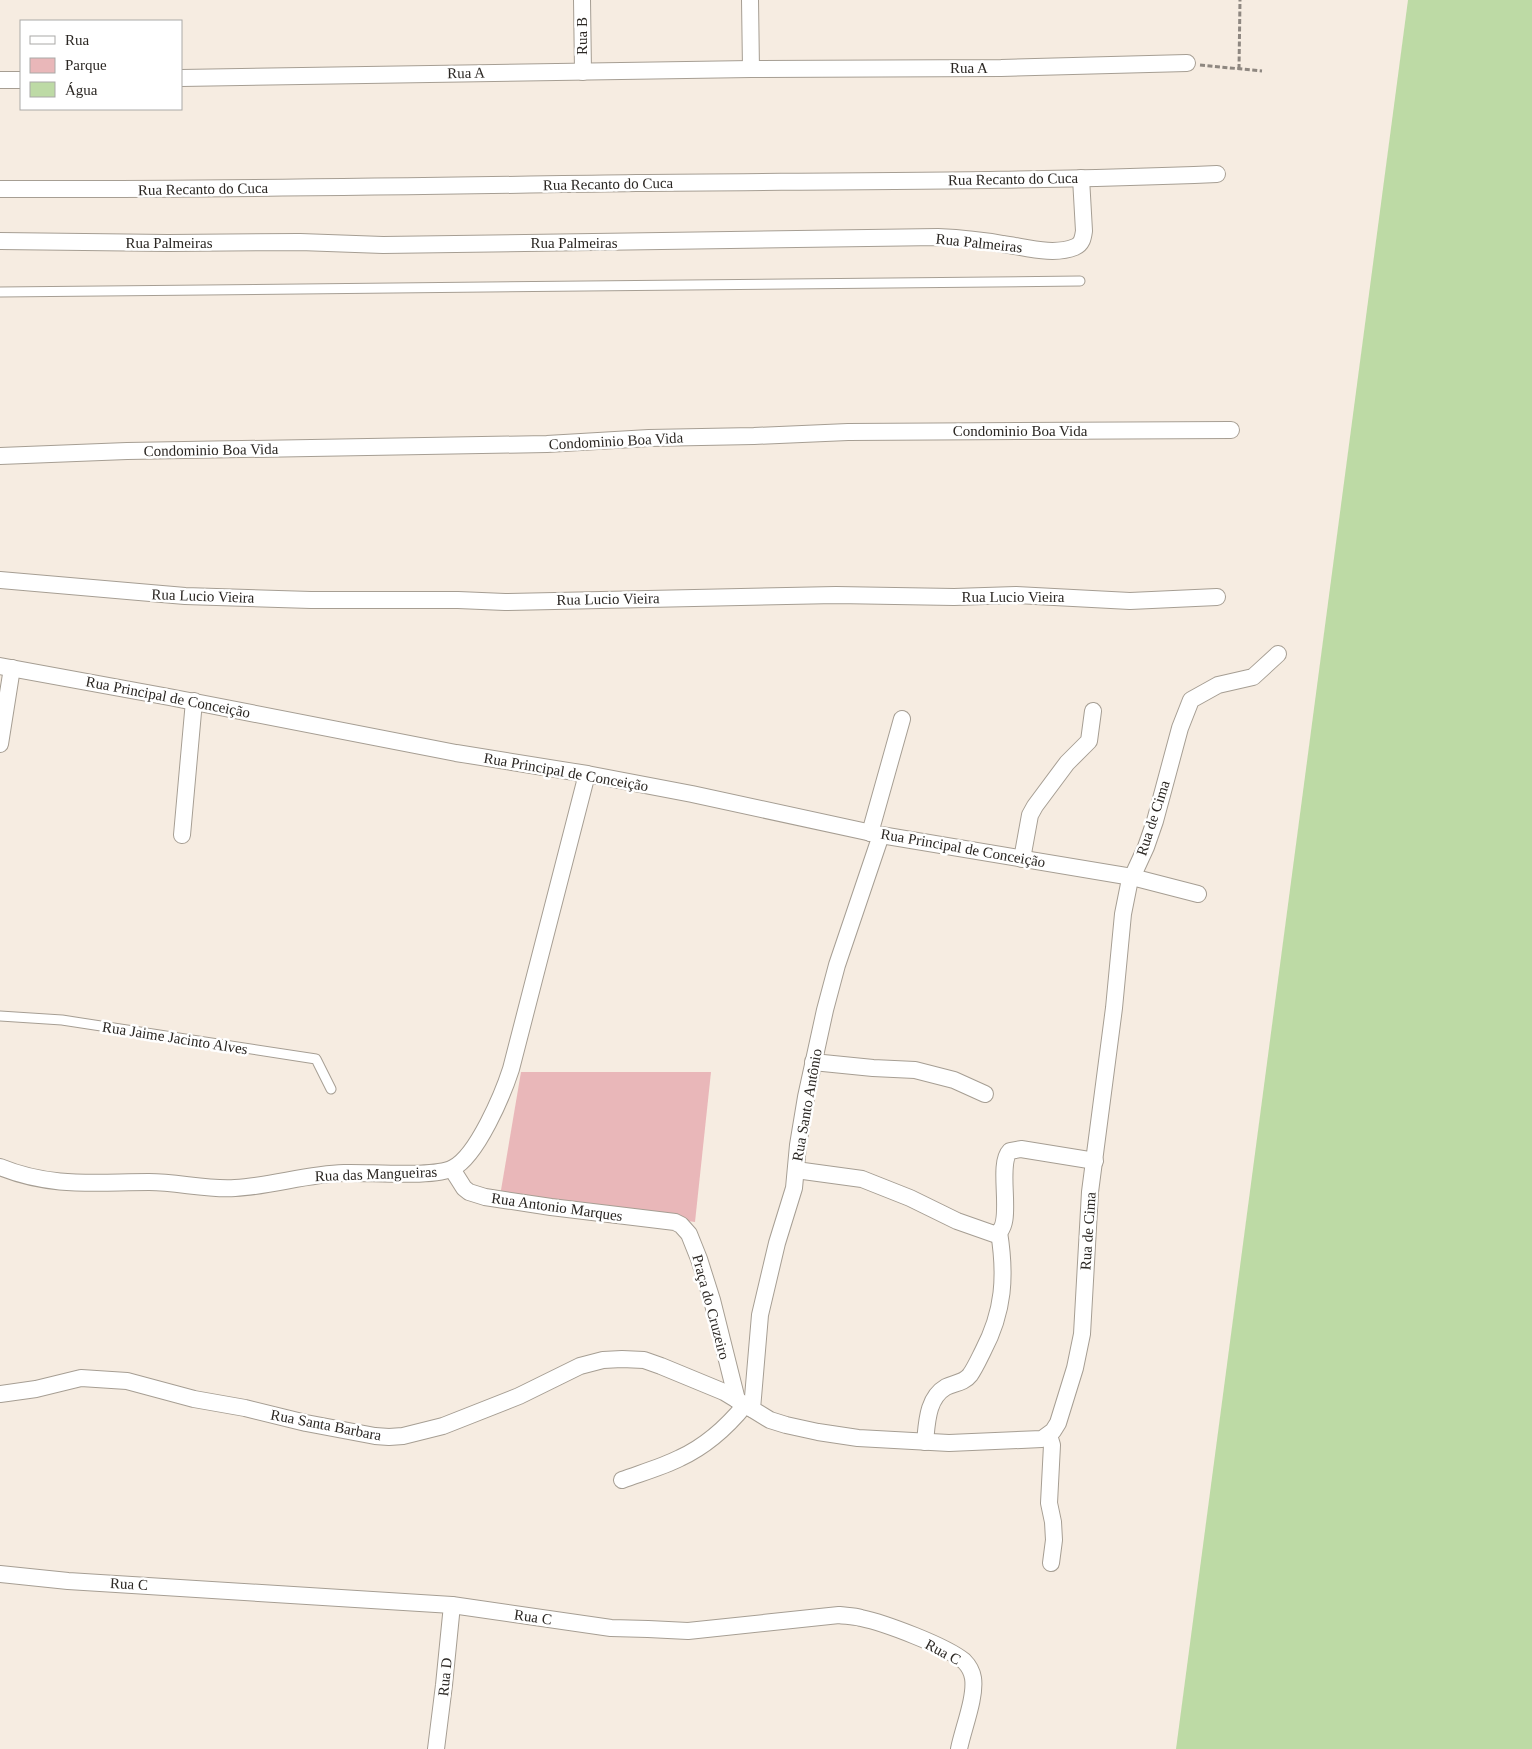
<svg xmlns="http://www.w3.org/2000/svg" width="1532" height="1749" viewBox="0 0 1532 1749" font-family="'Times New Roman',serif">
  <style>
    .green { fill: #e9b7b9 }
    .water { fill: #bddaa5 }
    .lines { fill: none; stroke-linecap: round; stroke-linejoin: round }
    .lane-casing { stroke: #a69e93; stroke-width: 11 }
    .street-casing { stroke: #a69e93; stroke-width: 18 }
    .path { stroke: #8e8780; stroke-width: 3; stroke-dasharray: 5 2.5; stroke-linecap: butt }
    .lane { stroke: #fff; stroke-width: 9 }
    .street { stroke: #fff; stroke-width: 16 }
    .labels { text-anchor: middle; stroke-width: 5; stroke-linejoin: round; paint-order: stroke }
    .street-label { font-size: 15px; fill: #2b2723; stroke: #fff }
  </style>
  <rect width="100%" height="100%" fill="#f6ece1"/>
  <path class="green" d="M521,1072H711L695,1222L500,1196Z"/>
  <path class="water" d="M1408,0H1532V1749H1176Z"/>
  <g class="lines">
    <g class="lane-casing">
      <g id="lane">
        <path d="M0,292L1080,281"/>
        <path d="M0,1016L62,1020L316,1059L331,1089"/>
      </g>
    </g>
    <g class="street-casing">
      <g id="street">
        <path d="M582,0L583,72"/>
        <path d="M750,0L751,69"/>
        <path d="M181,78L751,69L1001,68L1187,63"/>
        <path d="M0,80H21"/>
        <path d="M0,189C212,190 424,186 636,183C829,181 1023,182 1217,174"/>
        <path d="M0,241L168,243L300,242L383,245L938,237C959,238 981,240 1003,244C1025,247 1053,256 1075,247C1082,244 1083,238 1084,231L1081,178"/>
        <path d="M0,456L127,451L547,444L649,438L754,436L848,432L1231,430"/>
        <path d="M0,580L185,596L311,600H458L505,602L836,595L954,597L1016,595L1130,601L1217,597"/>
        <path d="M0,666L169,697L456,753L587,774L692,794L881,835L1132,877L1198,894"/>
        <path d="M0,744L12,668"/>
        <path d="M870,833L902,719"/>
        <path d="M182,835L194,701"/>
        <path d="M881,835L837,965L825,1010L806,1097L798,1145L794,1188L777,1243L760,1315L752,1409L770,1420L786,1425L818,1432L858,1438L949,1443L1042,1439L1053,1431L1058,1423L1075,1368L1082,1334L1090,1192L1114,1008L1123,914L1129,884L1146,847L1155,821L1180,728L1191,700L1218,685L1253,677L1278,654"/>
        <path d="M1022,859L1030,815L1035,806L1067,763L1089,741L1093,711"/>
        <path d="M813,1062L873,1068L915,1070L954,1080L985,1094"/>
        <path d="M0,1167C51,1188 95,1182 149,1182C178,1182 207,1190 235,1188C272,1186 307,1174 344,1173C369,1172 434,1178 453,1168C477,1156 503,1094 511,1069L587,774"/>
        <path d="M452,1169L464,1188L469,1192L485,1197L551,1207L675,1222L681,1225L689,1234L699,1259L712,1300L737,1400"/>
        <path d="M796,1170L862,1179L910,1198L957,1221L994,1234C1017,1230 995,1166 1010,1151L1021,1149L1095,1161"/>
        <path d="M0,1394L36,1389L81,1378L127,1381L194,1399L245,1408L306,1423L375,1436L389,1437L403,1436L443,1426L519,1396L580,1366L603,1360L622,1359L644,1360L661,1366L724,1392L752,1409"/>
        <path d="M1049,1435L1052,1445L1049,1503L1053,1522L1054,1540L1051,1563"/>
        <path d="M925,1442C927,1423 927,1398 946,1387C954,1383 964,1383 970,1375C975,1368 979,1359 983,1351C1004,1311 1006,1276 999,1232"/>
        <path d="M622,1480C641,1473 662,1467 680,1458C706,1446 727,1427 745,1405"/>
        <path d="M0,1574L68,1581L452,1605L611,1628L648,1629L688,1631L839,1615C846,1616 854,1616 861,1618C885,1623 946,1646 964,1661C968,1665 972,1672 973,1678C976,1697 963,1729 959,1749"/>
        <path d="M436,1749L444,1685L452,1605"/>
      </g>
    </g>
    <g class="path">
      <path d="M1200,65L1262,71"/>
      <path d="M1239,69L1240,0"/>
    </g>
    <use href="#lane" class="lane"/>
    <use href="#street" class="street"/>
  </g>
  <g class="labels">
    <g class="street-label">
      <text transform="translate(582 36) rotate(-90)" y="5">Rua B</text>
      <text x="969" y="73">Rua A</text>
      <text transform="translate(466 73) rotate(-1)" y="5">Rua A</text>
      <text transform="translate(1013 179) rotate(-1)" y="5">Rua Recanto do Cuca</text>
      <text transform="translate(608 184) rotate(-1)" y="5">Rua Recanto do Cuca</text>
      <text transform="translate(203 189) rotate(-1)" y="5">Rua Recanto do Cuca</text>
      <text x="169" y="248">Rua Palmeiras</text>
      <text x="574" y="248">Rua Palmeiras</text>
      <text transform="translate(979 243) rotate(6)" y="5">Rua Palmeiras</text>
      <text x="1020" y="436">Condominio Boa Vida</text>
      <text transform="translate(616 441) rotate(-3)" y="5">Condominio Boa Vida</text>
      <text transform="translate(211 450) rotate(-1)" y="5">Condominio Boa Vida</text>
      <text transform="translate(203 596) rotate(2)" y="5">Rua Lucio Vieira</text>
      <text x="1013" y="602">Rua Lucio Vieira</text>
      <text transform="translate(608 599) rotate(-1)" y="5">Rua Lucio Vieira</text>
      <text transform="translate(168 697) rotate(11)" y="5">Rua Principal de Conceição</text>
      <text transform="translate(566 772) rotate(10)" y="5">Rua Principal de Conceição</text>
      <text transform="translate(1153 818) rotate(-72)" y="5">Rua de Cima</text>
      <text transform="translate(963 848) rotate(10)" y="5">Rua Principal de Conceição</text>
      <text transform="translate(175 1038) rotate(9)" y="5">Rua Jaime Jacinto Alves</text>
      <text transform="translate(807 1105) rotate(-80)" y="5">Rua Santo Antônio</text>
      <text transform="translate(376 1174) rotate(-2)" y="5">Rua das Mangueiras</text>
      <text transform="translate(557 1207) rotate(8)" y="5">Rua Antonio Marques</text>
      <text transform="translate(1088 1231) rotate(-86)" y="5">Rua de Cima</text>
      <text transform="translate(711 1307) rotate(75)" y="5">Praça do Cruzeiro</text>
      <text transform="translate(326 1425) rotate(11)" y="5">Rua Santa Barbara</text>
      <text transform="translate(129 1584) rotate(3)" y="5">Rua C</text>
      <text transform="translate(533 1617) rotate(8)" y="5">Rua C</text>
      <text transform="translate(943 1652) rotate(28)" y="5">Rua C</text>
      <text transform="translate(445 1677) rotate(-84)" y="5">Rua D</text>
    </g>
  </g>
  <rect x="20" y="20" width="162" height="90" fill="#ffffff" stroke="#aaa9a7"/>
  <rect x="30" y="36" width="25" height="8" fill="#ffffff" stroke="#aaa9a7"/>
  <text x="65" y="45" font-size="15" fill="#2b2723">Rua</text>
  <rect x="30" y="58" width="25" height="15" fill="#e9b7b9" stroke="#aaa9a7"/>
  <text x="65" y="70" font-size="15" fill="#2b2723">Parque</text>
  <rect x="30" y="82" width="25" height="15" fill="#bddaa5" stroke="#aaa9a7"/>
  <text x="65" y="95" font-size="15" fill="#2b2723">Água</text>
</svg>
